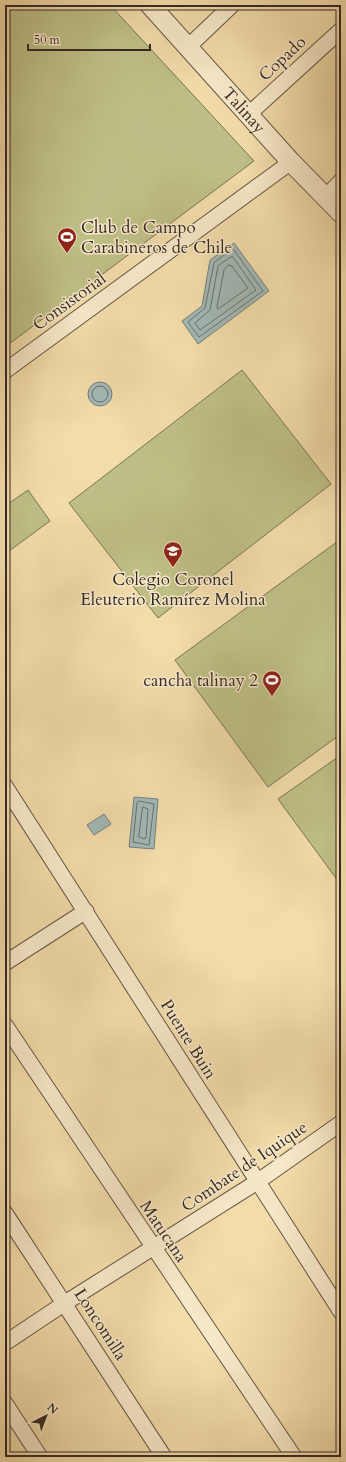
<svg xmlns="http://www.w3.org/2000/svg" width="346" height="1462" viewBox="0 0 346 1462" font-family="Cardo,serif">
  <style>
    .green { fill: #bebf86; stroke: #7a7455 }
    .water { fill: #a1b8b5; stroke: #767f7b }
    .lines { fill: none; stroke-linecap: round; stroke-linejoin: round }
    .shore { stroke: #6c706c; stroke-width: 1 }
    .minor-casing { stroke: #655646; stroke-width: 17 }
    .tertiary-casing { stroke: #655646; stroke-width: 21 }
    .minor { stroke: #f7e8c8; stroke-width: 15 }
    .tertiary { stroke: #f7e8c8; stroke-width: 19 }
    .labels { text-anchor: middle; stroke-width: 3; stroke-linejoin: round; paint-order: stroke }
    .street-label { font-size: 17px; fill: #362924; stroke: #f7e8c8 }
    .poi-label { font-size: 17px; fill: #362924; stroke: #f7e8c8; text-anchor: start }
  </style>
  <rect width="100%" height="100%" fill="#f2dcaa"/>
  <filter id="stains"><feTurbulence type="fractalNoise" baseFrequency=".005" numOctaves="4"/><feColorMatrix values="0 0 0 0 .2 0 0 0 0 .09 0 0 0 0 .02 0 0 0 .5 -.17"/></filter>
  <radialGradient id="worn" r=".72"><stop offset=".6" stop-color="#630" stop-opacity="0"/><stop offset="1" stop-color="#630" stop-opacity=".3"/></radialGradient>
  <g class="green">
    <path d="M5,5H110L254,161L5,347Z"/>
    <path d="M242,370L331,484L158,618L69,503Z"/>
    <path d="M28,490L50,521L5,554V506Z"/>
    <path d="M341,539V734L268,787L175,660Z"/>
    <path d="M341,755V885L278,799Z"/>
  </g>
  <g class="water">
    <path d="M234,243L269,291L198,344L182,321L202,306L210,260Z"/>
    <circle cx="100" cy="394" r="12"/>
    <path d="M134,797L158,799L154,849L129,847Z"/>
    <path d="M104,814L111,824L94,835L87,825Z"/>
  </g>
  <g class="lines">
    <g class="shore">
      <path d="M231,250H234L263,291L199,337L188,322L205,308L214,263Z"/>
      <path d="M231,257H233L256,290L200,330L195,323L210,310L218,266Z"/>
      <path d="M229,265L232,266L248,288L218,309L217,307L224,270Z"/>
      <circle cx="100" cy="394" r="8"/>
      <path d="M139,801L154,804L149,845L133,842L137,803Z"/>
      <path d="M143,807L148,809L146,838L144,839L139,837Z"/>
    </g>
    <g class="minor-casing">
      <g id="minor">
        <path d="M188,47L232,5"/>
        <path d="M249,114L341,30"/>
        <path d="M326,197L341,181"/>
        <path d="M5,371L291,162"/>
        <path d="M5,786L341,1312"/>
        <path d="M5,963L86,911"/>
        <path d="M5,1025L294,1457"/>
        <path d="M5,1213L164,1457"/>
        <path d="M5,1343L65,1303L257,1182L341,1123"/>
        <path d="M5,1403L40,1457"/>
      </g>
    </g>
    <g class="tertiary-casing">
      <g id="tertiary">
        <path id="s1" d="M150,5L291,162L341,213"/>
      </g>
    </g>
    <use href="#minor" class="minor"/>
    <use href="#tertiary" class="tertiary"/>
  </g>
  <defs>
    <g id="stadium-pin" transform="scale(1)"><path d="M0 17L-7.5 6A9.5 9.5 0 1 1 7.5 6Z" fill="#8f2418" stroke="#f7e8c8"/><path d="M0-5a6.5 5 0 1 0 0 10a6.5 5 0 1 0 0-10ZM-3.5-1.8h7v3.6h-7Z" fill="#fff"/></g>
    <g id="school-pin" transform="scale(1)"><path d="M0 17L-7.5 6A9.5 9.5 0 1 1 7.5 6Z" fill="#8f2418" stroke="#f7e8c8"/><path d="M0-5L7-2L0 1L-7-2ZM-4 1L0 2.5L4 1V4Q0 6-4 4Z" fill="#fff"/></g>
  </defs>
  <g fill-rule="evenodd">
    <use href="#stadium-pin" x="67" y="237"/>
    <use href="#school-pin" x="173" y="551"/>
    <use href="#stadium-pin" x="272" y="680"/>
  </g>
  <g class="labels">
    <g class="street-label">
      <text transform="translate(282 58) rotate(-43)" y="6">Copado</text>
      <text dy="6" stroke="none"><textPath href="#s1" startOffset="141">Talinay</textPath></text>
      <text transform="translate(69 301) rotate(-36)" y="6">Consistorial</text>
      <text transform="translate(189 1039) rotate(58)" y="6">Puente Buin</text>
      <text transform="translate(244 1166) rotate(-34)" y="6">Combate de Iquique</text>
      <text transform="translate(164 1231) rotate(56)" y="6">Matucana</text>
      <text transform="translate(101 1324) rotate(57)" y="6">Loncomilla</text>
    </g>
    <g class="poi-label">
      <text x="81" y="233">Club de Campo<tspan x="81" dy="20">Carabineros de Chile</tspan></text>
      <text x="173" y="585" text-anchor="middle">Colegio Coronel<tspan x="173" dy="20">Eleuterio Ramírez Molina</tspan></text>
      <text x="258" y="686" text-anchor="end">cancha talinay 2</text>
    </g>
  </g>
  <rect width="346" height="1462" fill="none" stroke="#f2dcaa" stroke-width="20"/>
  <rect x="6" y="6" width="334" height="1450" fill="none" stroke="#362924" stroke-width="2"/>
  <rect x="10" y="10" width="326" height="1442" fill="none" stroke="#362924"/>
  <g transform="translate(46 1416) rotate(42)" stroke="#f7e8c8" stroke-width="3" paint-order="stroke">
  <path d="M0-3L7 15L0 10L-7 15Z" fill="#362924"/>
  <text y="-6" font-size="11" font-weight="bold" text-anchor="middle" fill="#362924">N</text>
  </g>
  <path d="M28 44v6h122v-6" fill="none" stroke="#362924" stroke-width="2"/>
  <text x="34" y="44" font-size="12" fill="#362924" stroke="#f7e8c8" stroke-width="3" paint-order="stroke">50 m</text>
  <rect width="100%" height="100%" filter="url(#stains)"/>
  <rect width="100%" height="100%" fill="url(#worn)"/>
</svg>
